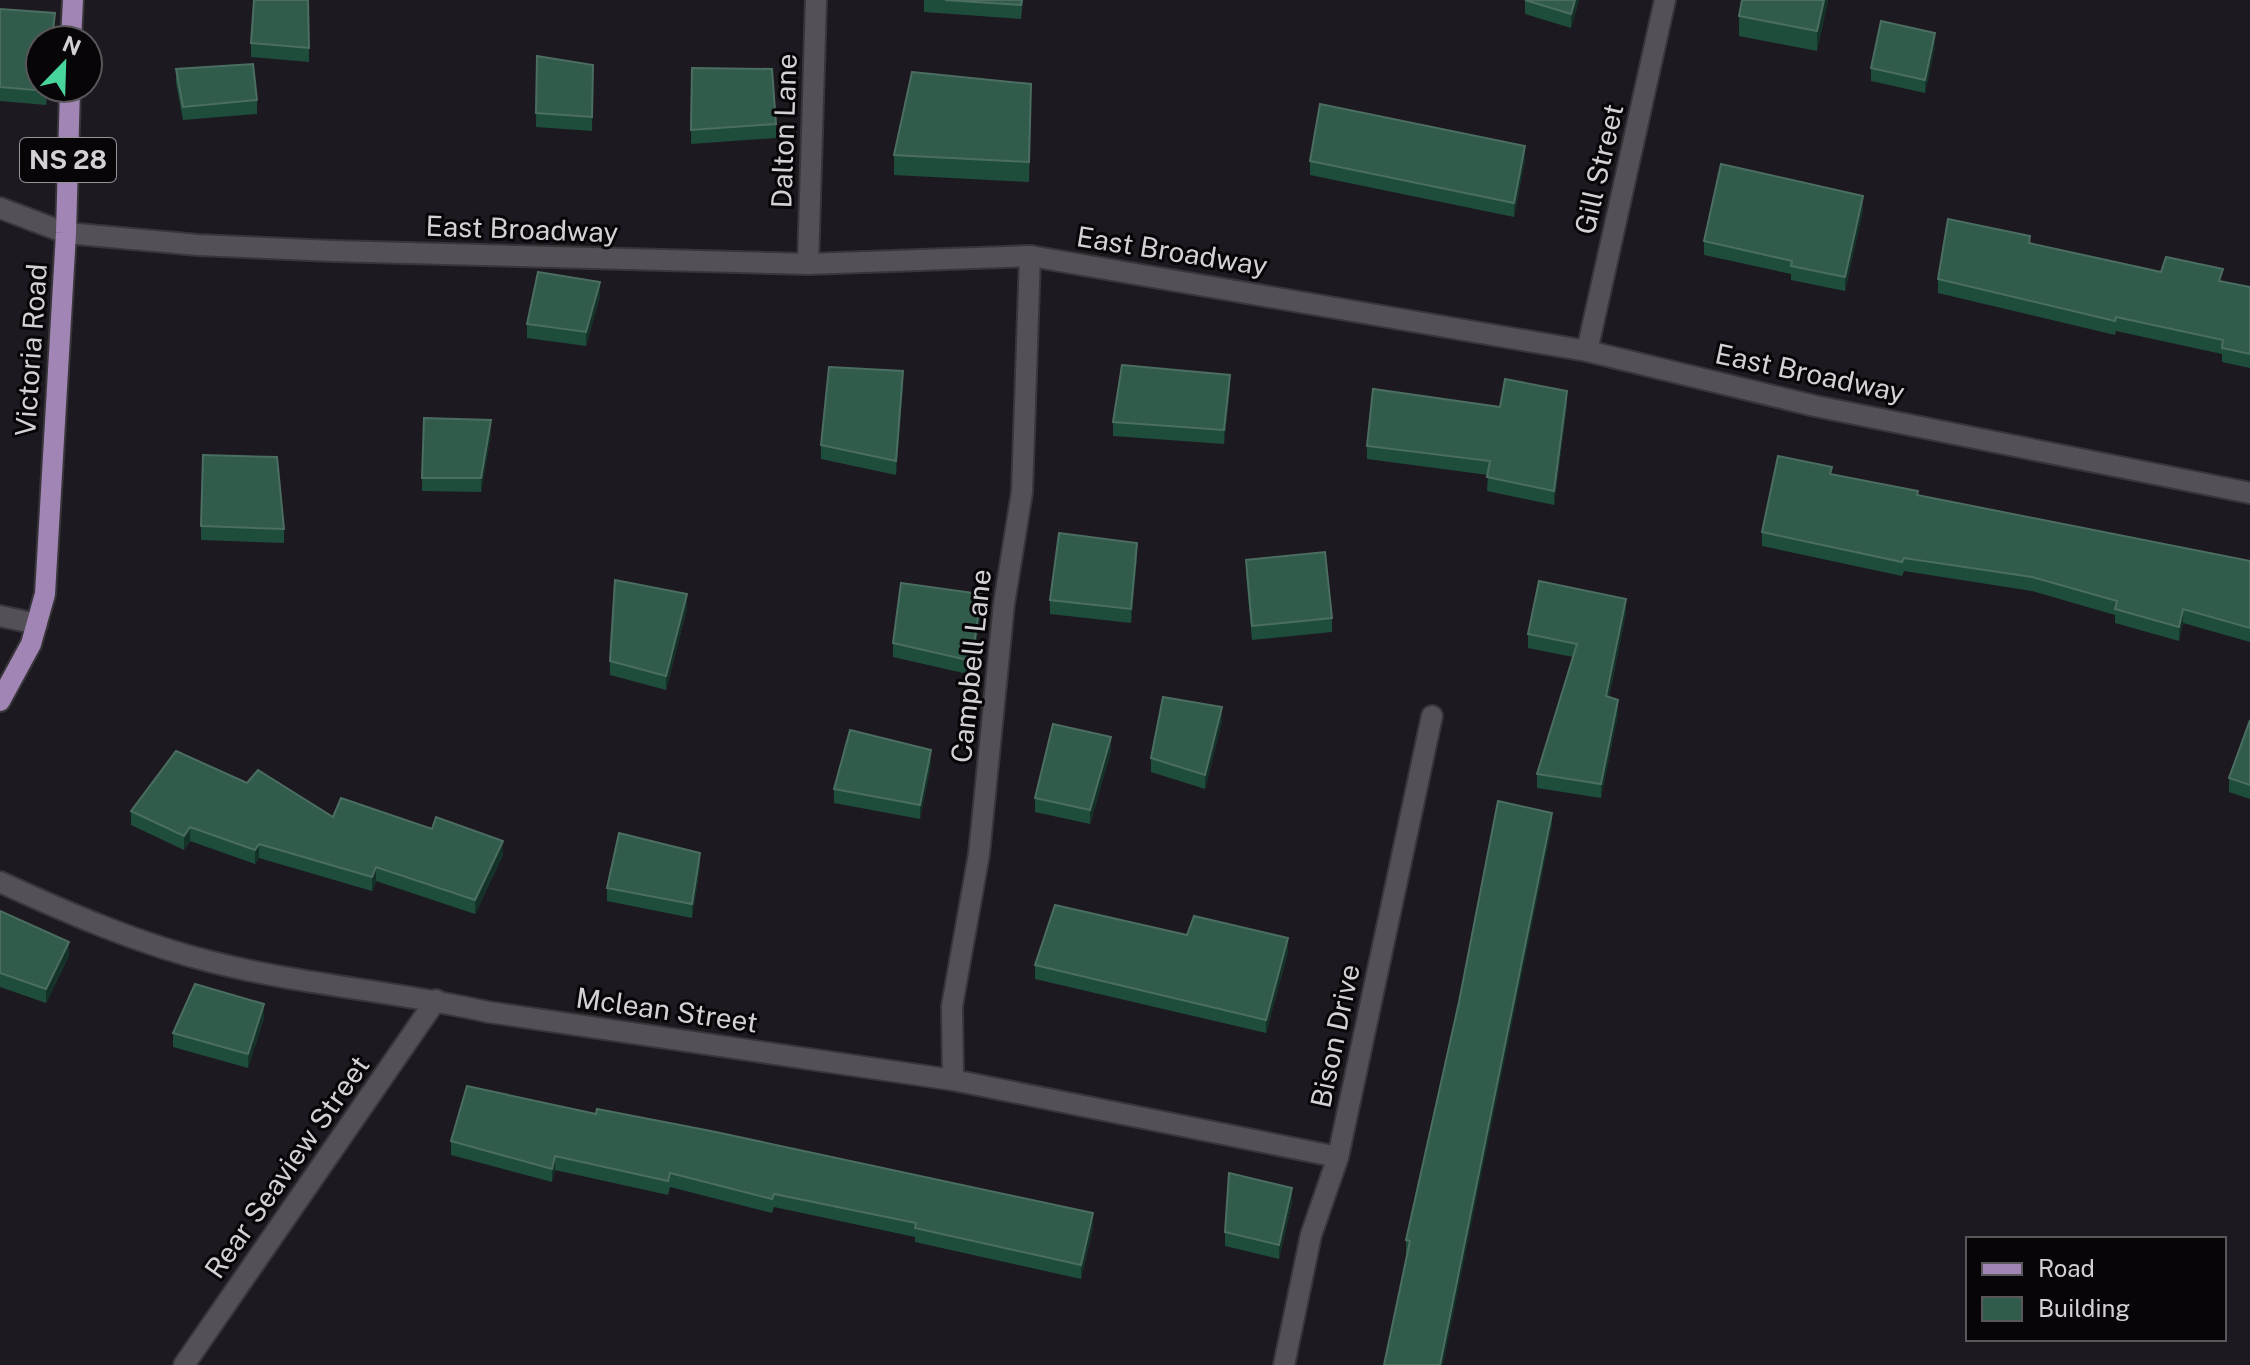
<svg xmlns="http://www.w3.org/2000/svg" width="2250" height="1365" viewBox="0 0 2250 1365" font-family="'Public Sans',sans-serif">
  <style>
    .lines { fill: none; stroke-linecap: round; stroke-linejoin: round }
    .street-casing { stroke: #38363a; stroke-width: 24 }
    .primary-casing { stroke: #38363a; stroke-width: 24 }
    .street { stroke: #545057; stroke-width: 20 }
    .primary { stroke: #a185b5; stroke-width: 20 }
    .wall { fill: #1e4d3b }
    .shaded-wall { fill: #153229 }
    .building { fill: #315b4b; stroke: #4b6e61; stroke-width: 2 }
    .labels { text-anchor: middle; stroke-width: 6; stroke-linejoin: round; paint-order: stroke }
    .shield { fill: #070508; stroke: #969498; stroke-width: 2 }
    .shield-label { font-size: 26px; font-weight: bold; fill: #d4d1d6 }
    .street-label { font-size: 28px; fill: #d4d1d6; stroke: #070508 }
  </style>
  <rect width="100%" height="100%" fill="#1d1920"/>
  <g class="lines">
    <g class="street-casing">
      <g id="street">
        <path d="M0,208L66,233L198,245L333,251L808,264L1030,256L1587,351L1815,406L2250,493"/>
        <path d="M808,264L816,0"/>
        <path d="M1587,351L1665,0"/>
        <path d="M0,616L37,624"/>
        <path d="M0,882C68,913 139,944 212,962C303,985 397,991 488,1012L953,1080L1338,1157"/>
        <path d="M953,1080L952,1006L979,854L1004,604L1022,492L1030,256"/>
        <path d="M184,1365L436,1000"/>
        <path d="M1284,1365L1311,1235L1338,1157L1432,716"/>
      </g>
    </g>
    <g class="primary-casing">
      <g id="primary">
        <path d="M71,40L73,0"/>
        <path d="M0,701L31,644L45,594L66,233L70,88"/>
      </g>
    </g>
    <use href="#street" class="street"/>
    <use href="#primary" class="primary"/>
  </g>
  <g class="wall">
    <path d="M924,0H1023L1021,19L924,12Z"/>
    <path d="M1525,0H1579L1571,28L1525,14Z"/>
    <path d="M1742,0H1828L1817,51L1739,36V16Z"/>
    <path d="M0,9L55,26L40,88H48L46,105L0,101Z"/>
    <path d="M251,43L309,48V62L251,57Z"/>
    <path d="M1935,47L1925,93L1871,81V68Z"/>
    <path d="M537,56L593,65L592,131L536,127Z"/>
    <path d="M692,68L776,124V138L691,144Z"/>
    <path d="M176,69L257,100V114L183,120L176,83Z"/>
    <path d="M1031,104L1029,182L894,175V155Z"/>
    <path d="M1525,160L1514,217L1310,175V161Z"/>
    <path d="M1863,210L1845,291L1791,280V274L1704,255V241Z"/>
    <path d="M2030,243L2161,272L2250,287V368L2222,362V354L2116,331L2115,335L1938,293V279Z"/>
    <path d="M600,296L586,346L527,338V324Z"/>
    <path d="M903,385L896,475L821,459V445Z"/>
    <path d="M1230,388L1224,444L1113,436V422Z"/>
    <path d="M1567,405L1554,505L1487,491L1488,475L1367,459V446L1500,407Z"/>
    <path d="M491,434L481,492L422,491V478Z"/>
    <path d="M1832,474L1918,495L2250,561V642L2183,623L2179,641L2115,623V615L2032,591L1904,571L1902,576L1762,546V532Z"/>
    <path d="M201,526L284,529V543L201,540Z"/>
    <path d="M1137,557L1131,623L1050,614V600Z"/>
    <path d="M1246,560L1332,618V632L1252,640L1246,574Z"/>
    <path d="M981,607L972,675L893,657V643Z"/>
    <path d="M687,608L666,690L610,675V661Z"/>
    <path d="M1626,613L1609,697L1618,714L1601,798L1537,788V774L1573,657L1528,648V634Z"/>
    <path d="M2250,720V799L2229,792V778Z"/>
    <path d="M1222,721L1205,789L1151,772V758Z"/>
    <path d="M1111,751L1090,824L1035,812V798Z"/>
    <path d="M931,764L920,819L834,803V789Z"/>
    <path d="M247,783L333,817L503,855L475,914L376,881L372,891L259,858L255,864L190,841L184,850L131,825V811Z"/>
    <path d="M1552,827L1407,1254H1406V1240Z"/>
    <path d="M700,867L692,918L607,901V888Z"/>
    <path d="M0,911L69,956L46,1003L0,987Z"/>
    <path d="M1187,935L1288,952L1266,1033L1035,979V965Z"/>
    <path d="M264,1018L248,1068L173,1047V1033Z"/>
    <path d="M451,1141L1093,1227L1081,1279L915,1242V1237L774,1207L772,1213L670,1187L668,1195L555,1170L552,1182L451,1155Z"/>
    <path d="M1292,1202L1279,1259L1225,1246V1232Z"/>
  </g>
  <g class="shaded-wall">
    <path d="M1575,0H1579L1571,28V14Z"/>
    <path d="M1824,0H1828L1817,51V31Z"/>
    <path d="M1935,33V47L1925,93V80Z"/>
    <path d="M1525,146V160L1514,217V203Z"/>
    <path d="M1863,196V210L1845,291V277Z"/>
    <path d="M600,282V296L586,346V332Z"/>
    <path d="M903,371V385L896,475V461Z"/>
    <path d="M1230,375V388L1224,444V430Z"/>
    <path d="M1567,391V405L1554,505V491Z"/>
    <path d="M491,420V434L481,492V478Z"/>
    <path d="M1137,543V557L1131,623V609Z"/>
    <path d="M687,594V608L666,690V676Z"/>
    <path d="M981,594V607L972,675V661Z"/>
    <path d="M1626,599V613L1606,710V696Z"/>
    <path d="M2183,609V623L2179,641V627Z"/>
    <path d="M1618,700V714L1601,798V784Z"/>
    <path d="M1222,707V721L1205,789V775Z"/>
    <path d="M1111,737V751L1090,824V810Z"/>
    <path d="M931,750V764L920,819V805Z"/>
    <path d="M1552,813V827L1443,1365H1440Z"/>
    <path d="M190,827V841L184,850V836Z"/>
    <path d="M503,841V855L475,914V900Z"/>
    <path d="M259,844V858L255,864V850Z"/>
    <path d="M700,853V867L692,918V904Z"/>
    <path d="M376,867V881L372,891V877Z"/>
    <path d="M1288,938V952L1266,1033V1020Z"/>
    <path d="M69,942V956L46,1003V989Z"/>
    <path d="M264,1004V1018L248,1068V1054Z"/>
    <path d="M555,1156V1170L552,1182V1169Z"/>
    <path d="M1292,1188V1202L1279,1259V1245Z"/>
    <path d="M1093,1213V1227L1081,1279V1265Z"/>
  </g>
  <g class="building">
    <path d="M254,0H308L309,48L251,43Z"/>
    <path d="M945,0H1022L1021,5Z"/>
    <path d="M1525,0H1575L1571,14Z"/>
    <path d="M1742,0H1824L1817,31L1739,16Z"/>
    <path d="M0,9L55,13L52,40H40V88H46V91L0,87Z"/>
    <path d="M1881,21L1935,33L1925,80L1871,68Z"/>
    <path d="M537,56L593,65L592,117L536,113Z"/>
    <path d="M253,64L257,100L183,107L176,69Z"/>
    <path d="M692,68L772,69L776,124L691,130Z"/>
    <path d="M912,72L1031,84L1029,162L894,155Z"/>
    <path d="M1320,104L1525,146L1514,203L1310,161Z"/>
    <path d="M1721,164L1863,196L1845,277L1791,266L1792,261L1704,241Z"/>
    <path d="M1948,219L2030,236L2029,243L2161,272L2166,257L2223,269L2219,281L2250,287V354L2222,348L2223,340L2116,317L2115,321L1938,279Z"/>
    <path d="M538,272L600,282L586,332L527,324Z"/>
    <path d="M1122,365L1230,375L1224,430L1113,422Z"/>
    <path d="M829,367L903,371L896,461L821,445Z"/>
    <path d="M1505,379L1567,391L1554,491L1487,477L1490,461L1367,446L1373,389L1500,407Z"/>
    <path d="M424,418L491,420L481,478H422Z"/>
    <path d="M203,455L277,457L284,529L201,526Z"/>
    <path d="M1778,456L1832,467L1830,474L1918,491L1917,495L2250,561V628L2183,609L2179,627L2115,609L2117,601L2032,577L1904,558L1902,562L1762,532Z"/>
    <path d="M1059,533L1137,543L1131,609L1050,600Z"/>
    <path d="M1325,552L1332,618L1252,626L1246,560Z"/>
    <path d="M615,580L687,594L666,676L610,661Z"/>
    <path d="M1539,581L1626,599L1606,696L1618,700L1601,784L1537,774L1577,644L1528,634Z"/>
    <path d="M901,583L981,594L972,661L893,643Z"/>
    <path d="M1163,697L1222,707L1205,775L1151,758Z"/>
    <path d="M2250,720V785L2229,778Z"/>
    <path d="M1053,724L1111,737L1090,810L1035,798Z"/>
    <path d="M850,730L931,750L920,805L834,789Z"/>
    <path d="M176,751L247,783L258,770L333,817L341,798L432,829L436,817L503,841L475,900L376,867L372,877L259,844L255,850L190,827L184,836L131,811Z"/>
    <path d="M1498,801L1552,813L1440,1365H1384L1410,1241L1406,1240L1459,1002Z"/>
    <path d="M619,833L700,853L692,904L607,888Z"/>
    <path d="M1055,905L1187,935L1194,916L1288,938L1266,1020L1035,965Z"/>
    <path d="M0,911L69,942L46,989L0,973Z"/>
    <path d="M195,984L264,1004L248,1054L173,1033Z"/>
    <path d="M467,1086L596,1114L597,1109L711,1131L1093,1213L1081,1265L915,1228L916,1223L774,1194L772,1199L670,1173L668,1181L555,1156L552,1169L451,1141Z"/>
    <path d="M1229,1173L1292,1188L1279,1245L1225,1232Z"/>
  </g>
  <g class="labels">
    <rect class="shield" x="20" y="138" width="96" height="44" rx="6"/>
    <g class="shield-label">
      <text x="68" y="169">NS 28</text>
    </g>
    <g class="street-label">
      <text transform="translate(784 131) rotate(-88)" y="10">Dalton Lane</text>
      <text transform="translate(1599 169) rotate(-77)" y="10">Gill Street</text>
      <text transform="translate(522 229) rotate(2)" y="10">East Broadway</text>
      <text transform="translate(1172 251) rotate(9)" y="10">East Broadway</text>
      <text transform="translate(31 350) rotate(-86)" y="10">Victoria Road</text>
      <text transform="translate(1810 373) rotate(12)" y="10">East Broadway</text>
      <text transform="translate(971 666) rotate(-84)" y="10">Campbell Lane</text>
      <text transform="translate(667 1010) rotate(8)" y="10">Mclean Street</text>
      <text transform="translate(1335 1036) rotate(-78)" y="10">Bison Drive</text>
      <text transform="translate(287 1167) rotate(-55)" y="10">Rear Seaview Street</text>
    </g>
  </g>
  <rect x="1966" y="1237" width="260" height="104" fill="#070508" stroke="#59575a" stroke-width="2"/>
  <rect x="1982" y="1263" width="40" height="12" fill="#a185b5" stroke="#59575a" stroke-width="2"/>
  <text x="2038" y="1277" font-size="24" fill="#d4d1d6">Road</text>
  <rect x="1982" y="1297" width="40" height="24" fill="#315b4b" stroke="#59575a" stroke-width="2"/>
  <text x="2038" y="1317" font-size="24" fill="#d4d1d6">Building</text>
  <g transform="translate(64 64) rotate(23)"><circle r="38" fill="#070508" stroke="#59575a" stroke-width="2"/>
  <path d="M0-6L14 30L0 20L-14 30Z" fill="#48d49d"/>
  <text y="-12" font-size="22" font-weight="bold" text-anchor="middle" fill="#d4d1d6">N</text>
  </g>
</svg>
